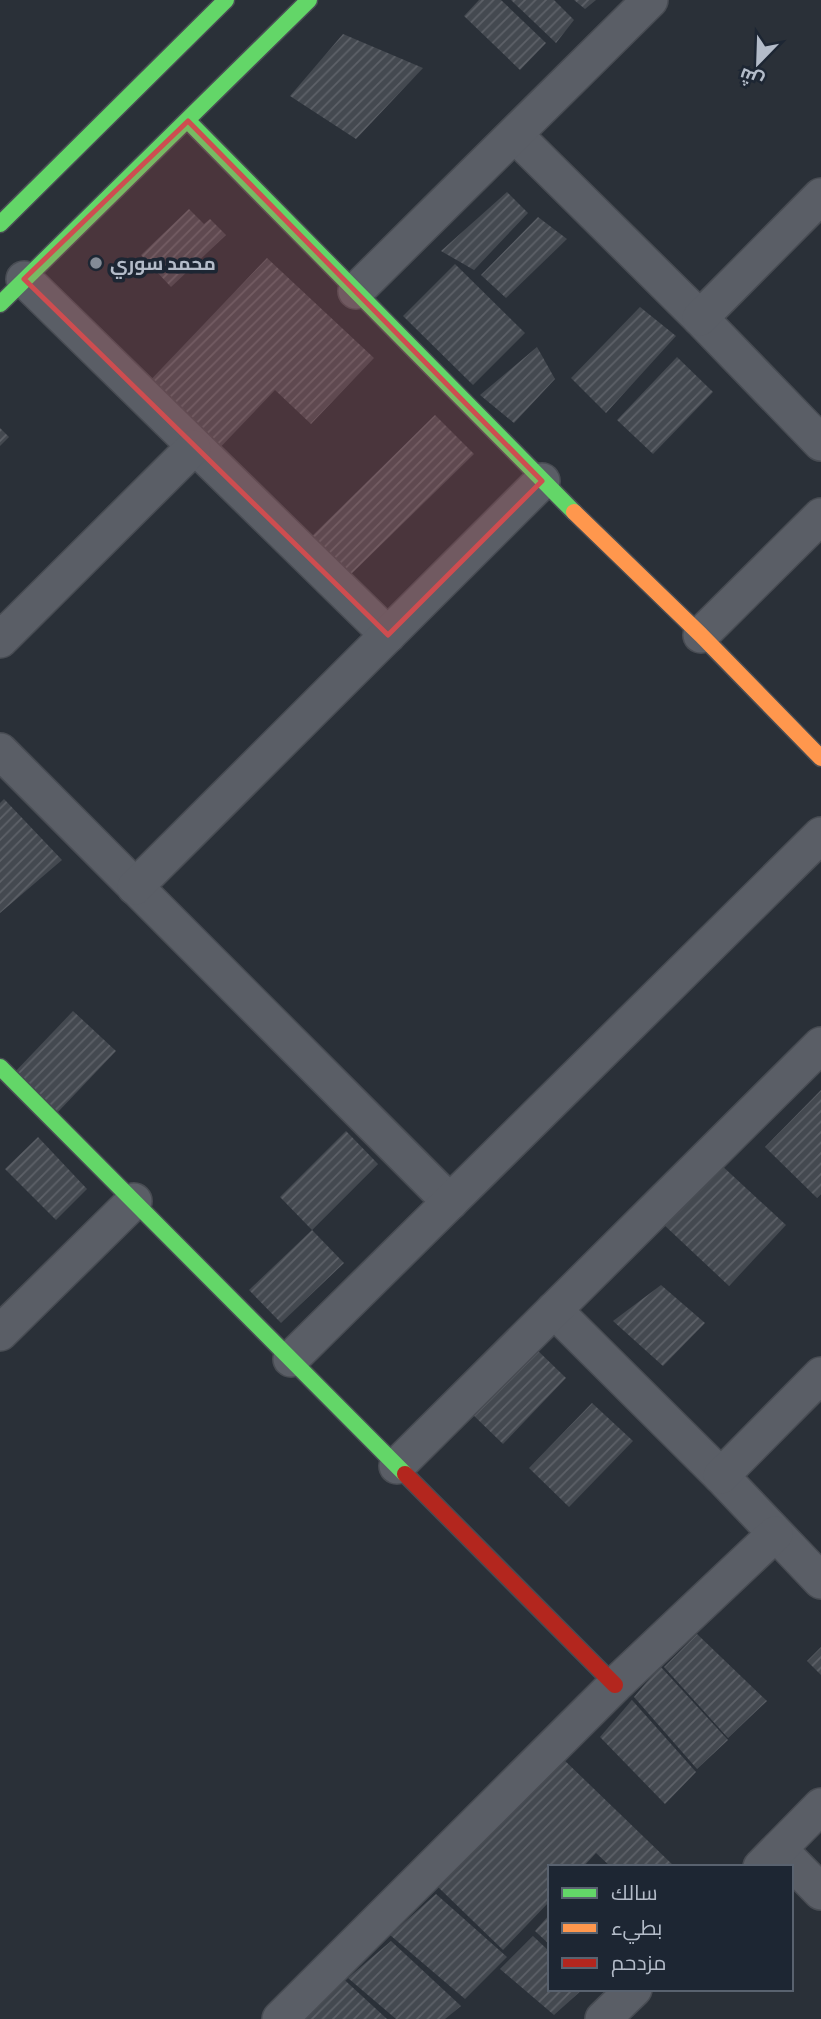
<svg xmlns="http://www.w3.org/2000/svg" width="821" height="2019" viewBox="0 0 821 2019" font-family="'Roboto Condensed',Cairo,sans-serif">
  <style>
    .building { fill: url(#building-hatch) }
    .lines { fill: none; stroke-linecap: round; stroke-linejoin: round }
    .street-casing { stroke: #484c53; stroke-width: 38 }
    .fast-casing { stroke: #484c53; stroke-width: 19 }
    .slow-casing { stroke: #484c53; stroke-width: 19 }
    .jam-casing { stroke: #484c53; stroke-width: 19 }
    .street { stroke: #5a5e66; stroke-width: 35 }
    .fast { stroke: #63d668; stroke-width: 16 }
    .slow { stroke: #ff974d; stroke-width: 16 }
    .jam { stroke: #b3261e; stroke-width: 16 }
    .marked { fill: #ce4d50; fill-opacity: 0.2; stroke: #ce4d50; stroke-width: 5; stroke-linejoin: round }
    .poi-dot { fill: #848b96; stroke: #1d2633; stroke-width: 2.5 }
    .labels { text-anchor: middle; stroke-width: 7; stroke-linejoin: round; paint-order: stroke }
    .poi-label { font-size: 19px; font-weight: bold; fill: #b4bcc9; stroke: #1d2633; text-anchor: start }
  </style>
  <defs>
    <pattern id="building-hatch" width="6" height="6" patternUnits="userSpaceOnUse" patternTransform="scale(1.75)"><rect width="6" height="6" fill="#444950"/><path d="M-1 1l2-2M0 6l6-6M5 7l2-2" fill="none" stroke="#5d6168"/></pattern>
  </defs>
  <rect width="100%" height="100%" fill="#2a3038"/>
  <g class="building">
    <path d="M479,0H501L546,43L520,70L464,16Z"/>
    <path d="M511,0H554L574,20L556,43Z"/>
    <path d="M574,0H596L585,9Z"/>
    <path d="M343,34L423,68L356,139L290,96Z"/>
    <path d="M507,192L528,213L474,270L441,251Z"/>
    <path d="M189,209L204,224L210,219L226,235L171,287L141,255Z"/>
    <path d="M538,217L567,239L506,298L481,275Z"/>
    <path d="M267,258L374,358L311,424L275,390L212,456L142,389Z"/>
    <path d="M455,264L525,333L473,385L403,316Z"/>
    <path d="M640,307L676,336L606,413L571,378Z"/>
    <path d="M537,347L555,379L514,423L480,395Z"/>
    <path d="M677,357L713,392L653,454L617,420Z"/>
    <path d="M435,415L474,454L344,581L306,542Z"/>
    <path d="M0,428L9,437L0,446Z"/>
    <path d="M4,799L62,860L0,913V803Z"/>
    <path d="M73,1011L116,1051L57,1113L14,1073Z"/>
    <path d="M821,1090V1194L817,1198L765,1147Z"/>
    <path d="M346,1131L378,1164L312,1230L280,1197Z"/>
    <path d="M38,1137L87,1189L56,1220L5,1169Z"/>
    <path d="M719,1163L786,1225L729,1286L662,1223Z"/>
    <path d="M312,1230L344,1263L281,1323L249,1290Z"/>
    <path d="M661,1285L705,1323L663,1366L613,1321Z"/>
    <path d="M532,1345L566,1378L503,1444L469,1411Z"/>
    <path d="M592,1403L633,1441L569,1507L529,1468Z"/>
    <path d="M697,1634L767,1701L728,1738L664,1667Z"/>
    <path d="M821,1647V1675L807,1661Z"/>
    <path d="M660,1666L728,1740L697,1769L634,1697Z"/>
    <path d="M632,1700L696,1772L665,1804L600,1737Z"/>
    <path d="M561,1757L675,1867H611L596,1853L583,1867H550V1901L503,1950L437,1886Z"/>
    <path d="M436,1894L507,1957L465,1999L390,1935Z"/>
    <path d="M550,1914V1945L535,1931Z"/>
    <path d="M533,1936L550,1952V1989H583L554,2015L500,1969Z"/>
    <path d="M391,1941L461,2006L445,2019H396L348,1978Z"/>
    <path d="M337,1973L387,2019H294Z"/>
  </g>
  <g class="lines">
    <g class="street-casing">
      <g id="street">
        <path d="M515,135L700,318L821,443"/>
        <path d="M24,279L388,635"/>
        <path d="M356,291L650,0"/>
        <path d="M700,318L821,196"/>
        <path d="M701,635L821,516"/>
        <path d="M0,640L193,448"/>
        <path d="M0,751L450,1202"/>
        <path d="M135,887L542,481"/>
        <path d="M554,1310L721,1476L821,1581"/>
        <path d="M0,1333L134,1201"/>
        <path d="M291,1359L821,835"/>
        <path d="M397,1466L821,1045"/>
        <path d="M721,1476L821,1375"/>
        <path d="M779,1849L821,1892"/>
        <path d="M761,1867L821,1806"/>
        <path d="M280,2019L615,1685L775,1534"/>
        <path d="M603,2019L634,1989"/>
      </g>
    </g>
    <g class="fast-casing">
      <g id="fast">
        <path d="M188,121L574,512"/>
        <path d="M0,224L226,0"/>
        <path d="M0,304L309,0"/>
        <path d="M0,1067L405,1474"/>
      </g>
    </g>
    <g class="slow-casing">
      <path id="slow" d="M574,512L701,635L821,758"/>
    </g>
    <g class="jam-casing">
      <path id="jam" d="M405,1474L615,1685"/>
    </g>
    <use href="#street" class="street"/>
    <use href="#fast" class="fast"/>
    <use href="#slow" class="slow"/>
    <use href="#jam" class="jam"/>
  </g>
  <path class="marked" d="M188,121L542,481L388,635L24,279Z"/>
  <circle class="poi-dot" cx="96" cy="263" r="7"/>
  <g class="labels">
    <g class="poi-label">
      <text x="110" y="270">محمد سوري</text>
    </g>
  </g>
  <rect x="548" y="1865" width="245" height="126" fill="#1d2633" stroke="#59626f" stroke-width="2"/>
  <rect x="562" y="1888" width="35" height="10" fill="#63d668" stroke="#59626f" stroke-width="2"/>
  <text x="611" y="1900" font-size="21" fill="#b4bcc9">سالك</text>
  <rect x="562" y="1923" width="35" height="10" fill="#ff974d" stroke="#59626f" stroke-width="2"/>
  <text x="611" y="1935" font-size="21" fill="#b4bcc9">بطيء</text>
  <rect x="562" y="1958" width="35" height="10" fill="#b3261e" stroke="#59626f" stroke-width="2"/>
  <text x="611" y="1970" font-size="21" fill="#b4bcc9">مزدحم</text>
  <g transform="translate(758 63) rotate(203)" stroke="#1d2633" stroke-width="5" paint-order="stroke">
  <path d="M0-5L12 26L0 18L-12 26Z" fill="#b4bcc9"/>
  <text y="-10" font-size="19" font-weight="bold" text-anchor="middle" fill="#b4bcc9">ش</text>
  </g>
</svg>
